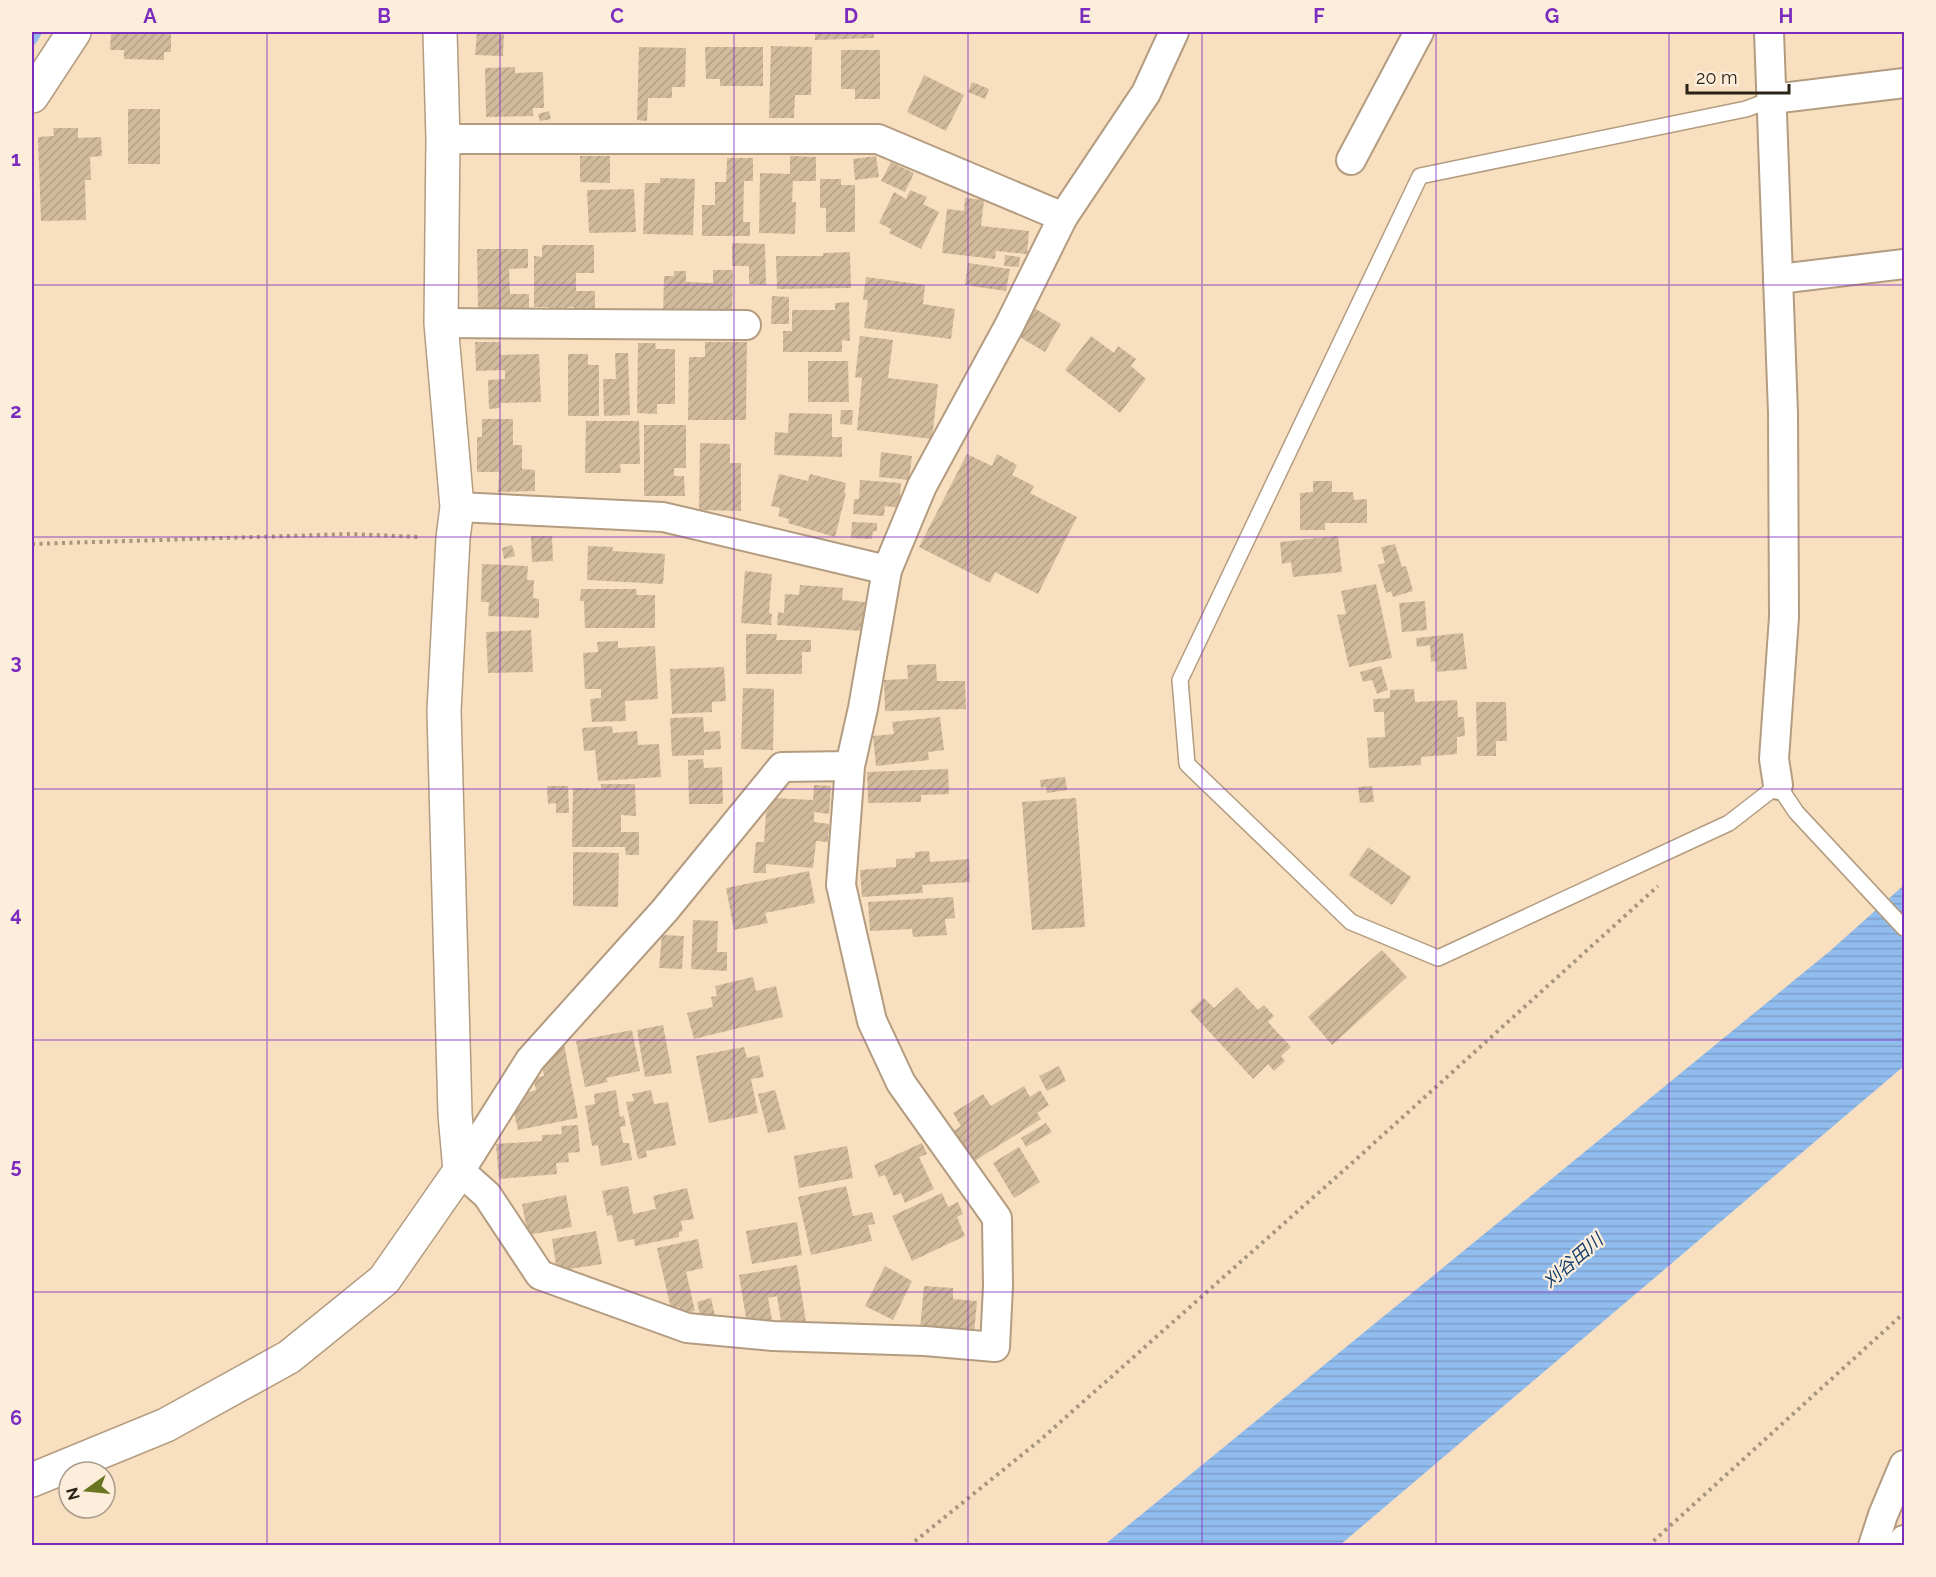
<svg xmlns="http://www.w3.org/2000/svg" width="1936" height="1577" viewBox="0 0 1936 1577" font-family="Raleway,'Noto Sans JP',sans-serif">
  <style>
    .water { fill: url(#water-rules) }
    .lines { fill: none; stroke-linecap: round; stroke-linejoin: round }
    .stream { stroke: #91bcee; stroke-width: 10 }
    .building { fill: url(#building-hatch) }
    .lane-casing { stroke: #b39c7f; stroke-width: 18 }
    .street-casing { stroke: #b39c7f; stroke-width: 32 }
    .secondary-casing { stroke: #b39c7f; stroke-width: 36 }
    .path { stroke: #a7957e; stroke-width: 4; stroke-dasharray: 3 4.5; stroke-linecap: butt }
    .lane { stroke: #fff; stroke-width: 15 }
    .street { stroke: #fff; stroke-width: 28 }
    .secondary { stroke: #fff; stroke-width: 33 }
    .grid { fill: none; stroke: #7b2cbf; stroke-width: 1.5; stroke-opacity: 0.55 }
    .labels { text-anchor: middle; stroke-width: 4.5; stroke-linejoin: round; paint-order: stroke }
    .water-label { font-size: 18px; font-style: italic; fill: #14416e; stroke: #fdeedb }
    .neatline { fill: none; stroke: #7b2cbf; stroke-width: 2 }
    .grid-label { font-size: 20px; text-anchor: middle; font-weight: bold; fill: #7b2cbf }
  </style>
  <defs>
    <pattern id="water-rules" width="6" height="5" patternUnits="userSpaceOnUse" patternTransform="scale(1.5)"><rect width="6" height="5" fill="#91bcee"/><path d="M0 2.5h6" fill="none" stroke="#7da1cb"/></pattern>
    <pattern id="building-hatch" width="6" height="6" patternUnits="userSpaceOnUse" patternTransform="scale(1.5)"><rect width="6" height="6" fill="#d2ba9c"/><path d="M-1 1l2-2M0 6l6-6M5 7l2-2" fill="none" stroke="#b4a086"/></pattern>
  </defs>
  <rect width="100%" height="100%" fill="#f8dfc0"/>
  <path class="water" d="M1904,885V1066L1340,1545L1103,1546L1830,951Z"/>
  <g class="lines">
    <path class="stream" d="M32,40L37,32"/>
  </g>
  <g class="building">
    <path d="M111,32H171V52H164V60L124,59V50H110Z"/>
    <path d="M477,32H504L503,56L475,55Z"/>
    <path d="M815,32H874V38L815,40Z"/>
    <path d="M771,46L812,47L811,95H795L794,118H769Z"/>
    <path d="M639,47L686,48L685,87H672V98H648L647,121L637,120Z"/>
    <path d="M705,47H763V86H720V79H706Z"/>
    <path d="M841,50H880V99H855V89H841Z"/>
    <path d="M515,67V73L543,72L544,108H533V116L486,117L485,68Z"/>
    <path d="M924,75L964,95L946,131L907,112Z"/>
    <path d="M972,82L989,89L985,99L968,92Z"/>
    <rect x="128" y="109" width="32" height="55"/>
    <path d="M549,111L551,119L540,121L538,114Z"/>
    <path d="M53,128H78V138L101,137L102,156L90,157L91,180H85L86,220L41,221L38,137L54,136Z"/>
    <path d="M580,156H610V183L580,182Z"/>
    <path d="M790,156L816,157V181H793L792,202H796L795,234L759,233L760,173L790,174Z"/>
    <path d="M876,156L879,177L855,180L853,159Z"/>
    <path d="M727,158H753V181H744L743,222H750V236H702V205H715V182H726Z"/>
    <path d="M891,162L914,173L905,192L881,181Z"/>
    <path d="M660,178L695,179L693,235L643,234L645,183H660Z"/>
    <path d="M820,179H841V185H855V232H826V208H820Z"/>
    <path d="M634,189L636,232L589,233L587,190Z"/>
    <path d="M910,190L927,197L923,204L939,212L921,249L889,233L891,229L879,223L894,192L906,199Z"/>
    <path d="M965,198L984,200L981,226L1029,231L1027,254L996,251L995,259L942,253L947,209L964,211Z"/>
    <path d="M732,243L765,244L766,285L749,284V266H732Z"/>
    <path d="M542,245H594V273H576V291H595V316L574,317V307H567V313L549,312V307H534V256L542,257Z"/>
    <path d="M477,249H528V268L509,269L510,294H529V314H515L516,309H478Z"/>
    <path d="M850,252L851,288L777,289L776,256H823V253Z"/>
    <path d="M1005,255L1020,257L1019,267L1004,266Z"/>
    <path d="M968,263L1010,269L1006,291L965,285Z"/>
    <path d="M713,270H733L732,318L663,316L664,276H674V271H686V282L713,283Z"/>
    <path d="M866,277L925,285L923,304L955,309L951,339L864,328L868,300H863Z"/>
    <path d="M772,296L789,297V324H771Z"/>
    <path d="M849,302L850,341L842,340V352H783V331H792V310H835V303Z"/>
    <path d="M1034,308L1061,324L1045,352L1018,336Z"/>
    <path d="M860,336L893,340L888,378L938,384L932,439L857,430L862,378L855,377Z"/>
    <path d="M1091,336L1114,353L1118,346L1136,359L1131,366L1146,379L1120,413L1065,370Z"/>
    <path d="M475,342H500L501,355L539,354L541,402L500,403V408L489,409L488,380L505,379V370L476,371Z"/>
    <path d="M705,342H747L746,420H688L689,357H705Z"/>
    <path d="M638,343H655L656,349H675V404H657V414L637,413Z"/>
    <path d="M615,353H628L630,415L604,416L603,379H616Z"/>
    <path d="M568,354H588V365H599V416H568Z"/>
    <path d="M808,361H848L849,402H808Z"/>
    <path d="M841,410H853L852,425L840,424Z"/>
    <path d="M789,413L832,414V437H842V457L774,455L775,432L788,433Z"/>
    <path d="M482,419H513V445H522V469L535,470V491L498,492L499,472H477V437H482Z"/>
    <path d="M586,421H639L640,464H620L621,473H585Z"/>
    <path d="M644,425H686V468H674V476H684L685,496H644Z"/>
    <path d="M700,443L730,444V463H741V511L699,510Z"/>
    <path d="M881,452L912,456L909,480L879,477Z"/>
    <path d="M967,454L992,466L997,454L1017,465L1012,475L1034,486L1030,493L1077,517L1038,594L995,572L990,583L919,547Z"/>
    <path d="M779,474L808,481L810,474L846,483L844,493H846L835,537L788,523L789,519L778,516L780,508L771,506Z"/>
    <path d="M860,480L901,483L899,508L885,506L884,516L853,514L854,499H859Z"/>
    <path d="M1313,481H1332V492H1353L1354,500L1367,499V523H1325V530H1300V493L1313,492Z"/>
    <path d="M852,522L877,523V531H873L872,539L851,538Z"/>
    <path d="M531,536H552L553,561L532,562Z"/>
    <path d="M1338,536L1342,572L1293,577L1291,562L1282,564L1280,542Z"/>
    <path d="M1395,544L1402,567L1406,566L1413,591L1393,597L1391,591L1386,593L1378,565L1385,563L1381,547Z"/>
    <path d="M512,545L515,556L504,559L502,548Z"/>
    <path d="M588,546L613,547L612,551L665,554L663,584L587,580Z"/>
    <path d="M482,564L528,566L527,580H534L533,598L539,599V618L488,616L489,602H481Z"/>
    <path d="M745,571L772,574L769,613L772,614L771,625L741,623Z"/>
    <path d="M1376,584L1392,658L1349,667L1337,615L1346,614L1341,591Z"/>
    <path d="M800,585L843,588L842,600L865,602L863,631L777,625L778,612L784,613L785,594L799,595Z"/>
    <path d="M581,589H636L637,595H655V628H585L584,601H580Z"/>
    <path d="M1425,601L1427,630L1402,632L1399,603Z"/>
    <path d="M531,630L533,672L488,673L486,632Z"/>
    <path d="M1463,633L1467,669L1437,672L1436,661L1431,662L1430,645L1417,647L1416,638Z"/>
    <path d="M746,634H777L776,640H811V652H802V674H746Z"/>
    <path d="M618,641V648L655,646L658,699L625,701L626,721L592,722L590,699L601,698V689H585L583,653L598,652L597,642Z"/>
    <path d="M936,664L937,681H965L966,709L885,711L884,680L908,679L907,665Z"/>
    <path d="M1381,666L1388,690L1377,694L1372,680L1363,682L1360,672Z"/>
    <path d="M724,667L726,701L712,702V712L672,714L670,669Z"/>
    <path d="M743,688L774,689L773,750L741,749Z"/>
    <path d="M1414,689L1415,702L1457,700L1458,717H1464L1465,736L1457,737V754L1421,757V765L1369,768L1367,738L1385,737L1384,712H1374L1373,699L1390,698V690Z"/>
    <path d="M1476,702H1506L1507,741H1496V756H1477Z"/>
    <path d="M703,717L704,732L720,731L721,749L704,750V755L672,756L670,718Z"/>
    <path d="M940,717L944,750L928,752L929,760L876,766L873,736L894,734L892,722Z"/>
    <path d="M612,726L613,733L637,731L638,745L659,744L661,777L598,781L595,750L584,751L582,728Z"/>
    <path d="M703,759L704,768L722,767L723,804H689L688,760Z"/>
    <path d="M948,769L949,794L921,795V802L868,803L867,772Z"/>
    <path d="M1065,777L1067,790L1047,793L1046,787L1041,788L1040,780Z"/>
    <path d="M601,784H635L636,816L621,815V832H639V855H626L625,847H572L573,788L601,789Z"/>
    <path d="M814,785L831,786L829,814L814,812V822L829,824L828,842L816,841L813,868L766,864V873H753L756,842H764L766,813L774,798L813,800Z"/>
    <path d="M547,786H568L569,813H556V803L548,804Z"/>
    <path d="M1372,786L1374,802L1360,803L1358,787Z"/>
    <path d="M1076,798L1085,927L1032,930L1022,802Z"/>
    <path d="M1368,847L1411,877L1392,905L1349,875Z"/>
    <path d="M929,851L930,862L969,859L970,882L922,885L923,893L862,897L860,870L896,867V859L915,858V852Z"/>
    <path d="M573,852L619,853L618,907L573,906Z"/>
    <path d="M809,871L815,903L765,913L768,923L734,930L726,888Z"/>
    <path d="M953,897L955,918L945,919L947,935L913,937L912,929L870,931L868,902Z"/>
    <path d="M693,920L718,921L717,952H727V971L691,969Z"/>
    <path d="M662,935L684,936L682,969L659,968Z"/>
    <path d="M1382,950L1407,977L1332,1045L1308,1017Z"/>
    <path d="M753,977L756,991L776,986L783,1017L694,1039L687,1013L713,1007L711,997L717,996L715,986Z"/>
    <path d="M1237,987L1258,1010L1264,1005L1274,1016L1268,1022L1291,1047L1281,1056L1285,1061L1274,1071L1268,1064L1253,1079L1190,1011L1204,998L1214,1008Z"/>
    <path d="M663,1025L672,1073L645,1077L637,1030Z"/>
    <path d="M632,1030L640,1071L606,1078L608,1082L585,1087L576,1041Z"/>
    <path d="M563,1039L578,1118L518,1130L513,1109L522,1094L536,1090L533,1078L544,1076L542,1066Z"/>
    <path d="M744,1047L747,1058L759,1055L764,1077L751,1079L758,1113L709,1123L696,1056Z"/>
    <path d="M1059,1066L1066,1081L1047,1091L1039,1076Z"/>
    <path d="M1024,1086L1030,1097L1040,1090L1049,1105L1037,1113L1041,1119L973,1162L953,1131L961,1126L953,1113L983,1094L991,1106Z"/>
    <path d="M616,1090L620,1117L624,1116L626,1126L620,1127L623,1143H629L632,1160L601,1166L598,1145L592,1146L585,1106L595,1104L594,1094Z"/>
    <path d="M651,1090L654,1104L668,1102L676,1145L646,1151L647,1157L638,1159L626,1102L634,1101L632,1094Z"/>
    <path d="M775,1090L786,1129L768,1133L758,1094Z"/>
    <path d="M1046,1123L1052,1132L1026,1147L1021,1138Z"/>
    <path d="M578,1125L580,1152L568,1153L569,1162L556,1163L557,1174L499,1179L496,1144L542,1141V1135L562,1134L561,1126Z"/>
    <path d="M922,1143L927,1154L919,1157L934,1189L905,1203L901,1193L894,1196L885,1175L879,1177L874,1165Z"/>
    <path d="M847,1146L853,1178L799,1188L794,1156Z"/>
    <path d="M1019,1147L1040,1182L1014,1198L993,1163Z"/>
    <path d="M628,1186L633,1214L656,1209L653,1196L687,1188L694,1219L681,1221L683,1231L679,1232V1237L635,1246L634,1239L618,1242L612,1215L607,1216L602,1191Z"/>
    <path d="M846,1186L853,1216L872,1212L875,1224L868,1225L872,1241L811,1255L798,1197Z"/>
    <path d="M942,1193L948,1207L958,1202L963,1214L957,1217L965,1236L912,1261L892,1216Z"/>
    <path d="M566,1195L572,1227L528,1235L522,1204Z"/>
    <path d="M797,1222L802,1255L752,1264L746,1231Z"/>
    <path d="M596,1231L602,1264L557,1271L552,1239Z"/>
    <path d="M698,1239L703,1268L686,1272L695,1311L681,1314L679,1307L671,1309L657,1248Z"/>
    <path d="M797,1265L806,1322L782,1327L777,1296L768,1298L772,1320L747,1324L739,1275Z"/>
    <path d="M885,1266L912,1281L893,1320L865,1306Z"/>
    <path d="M924,1286L953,1288V1299L977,1301L974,1334L920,1330Z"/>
    <path d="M711,1298L716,1320L702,1323L697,1302Z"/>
  </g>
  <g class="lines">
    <g class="lane-casing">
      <path id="lane" d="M1773,99L1746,109L1420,176L1180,680L1187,764L1351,922L1438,958L1729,823L1778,785L1796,812L1904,928"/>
    </g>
    <g class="street-casing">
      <g id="street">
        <path d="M1769,32L1783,413L1784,617L1774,759L1778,785"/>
        <path d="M1773,99L1904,83"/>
        <path d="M443,139H878L1063,217"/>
        <path d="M1351,160L1419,32"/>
        <path d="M1778,279L1904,264"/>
        <path d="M441,323L746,325"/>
        <path d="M457,507L663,517L887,570"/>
        <path d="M850,766L782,767L665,910L530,1060L460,1171L487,1195L540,1275L687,1328L773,1336L925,1341L995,1347L998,1286L997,1218L901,1083L872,1021L841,885L850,766L863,708L887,570L922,486L1009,326L1063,217L1146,93L1174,32"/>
        <path d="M1873,1546L1883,1515L1904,1465"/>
        <path d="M1900,1546L1904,1540"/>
      </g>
    </g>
    <g class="secondary-casing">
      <g id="secondary">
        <path d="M32,96L74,32"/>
        <path d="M32,1480L166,1425L289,1357L384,1280L460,1171L455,1114L444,711L453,538L457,507L441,323L443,139L440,32"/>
      </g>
    </g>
    <g class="path">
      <path d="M32,544L351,534L420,537"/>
      <path d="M909,1546L1039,1441L1352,1163L1658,886"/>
      <path d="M1648,1546L1904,1313"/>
    </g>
    <use href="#lane" class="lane"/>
    <use href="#street" class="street"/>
    <use href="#secondary" class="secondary"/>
  </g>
  <path class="grid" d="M267,32V1546M500,32V1546M734,32V1546M968,32V1546M1202,32V1546M1436,32V1546M1669,32V1546M32,285H1904M32,537H1904M32,789H1904M32,1040H1904M32,1292H1904"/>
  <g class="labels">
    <g class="water-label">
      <text transform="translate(1573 1261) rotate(-41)" y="6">刈谷田川</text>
    </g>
  </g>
  <rect width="1936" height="1577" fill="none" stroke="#fdeedb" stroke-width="66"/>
  <g transform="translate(87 1490) rotate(255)"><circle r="28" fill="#fdeedb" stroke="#a99c8d" stroke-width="1.5"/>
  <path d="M0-4.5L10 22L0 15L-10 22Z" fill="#697520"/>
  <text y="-9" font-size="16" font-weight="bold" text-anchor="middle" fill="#2b2217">N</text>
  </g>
  <path d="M1687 84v9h102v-9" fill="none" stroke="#2b2217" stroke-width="3"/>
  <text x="1696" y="84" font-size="18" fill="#2b2217" stroke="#fdeedb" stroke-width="4.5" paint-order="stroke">20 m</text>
  <rect x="33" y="33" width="1870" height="1511" class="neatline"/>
  <g class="grid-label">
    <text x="150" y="23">A</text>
    <text x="384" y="23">B</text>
    <text x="617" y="23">C</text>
    <text x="851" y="23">D</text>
    <text x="1085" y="23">E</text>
    <text x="1319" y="23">F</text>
    <text x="1552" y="23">G</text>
    <text x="1786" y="23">H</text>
    <text x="16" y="166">1</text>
    <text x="16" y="418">2</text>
    <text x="16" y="669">3</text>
    <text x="16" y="921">4</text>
    <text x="16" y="1173">5</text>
    <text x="16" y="1425">6</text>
  </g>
</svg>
